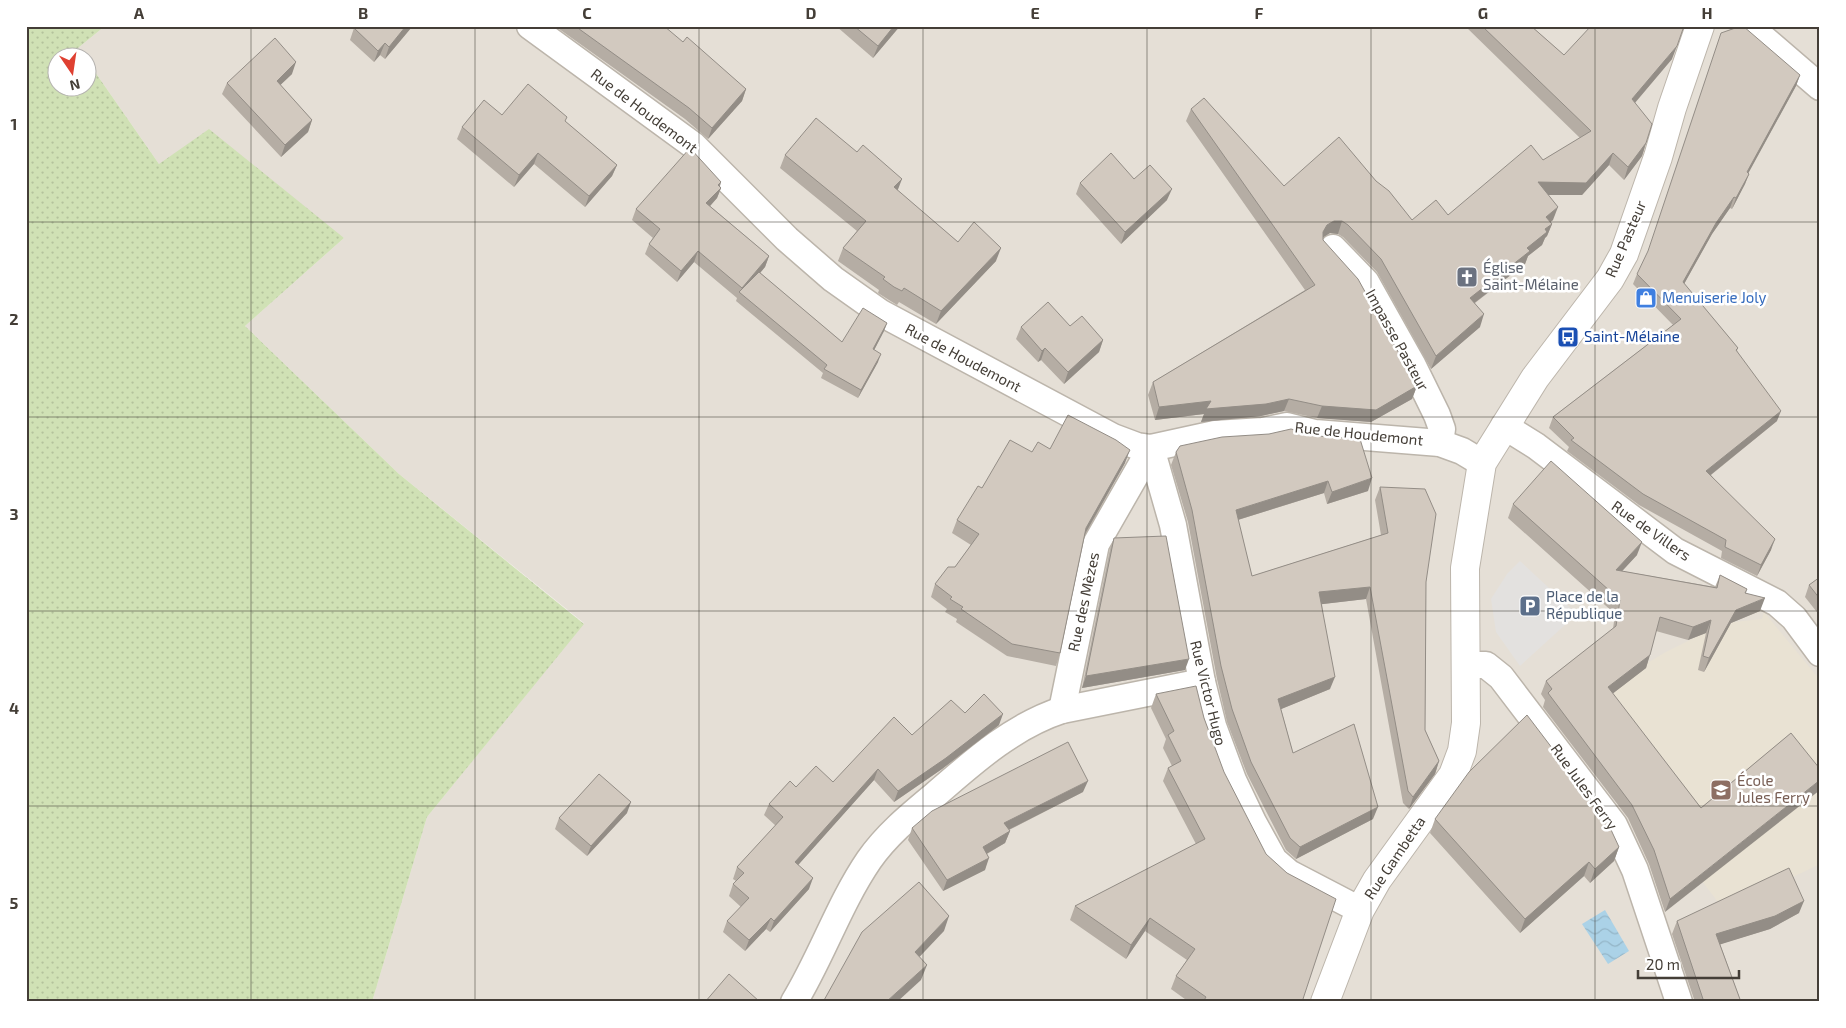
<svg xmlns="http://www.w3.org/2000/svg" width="1846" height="1028" viewBox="0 0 1846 1028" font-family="'Exo 2',sans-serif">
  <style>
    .residential { fill: #e5dfd6 }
    .education { fill: #e9e2d3 }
    .garden { fill: url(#garden-dots) }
    .parking { fill: #e3e1df }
    .water { fill: url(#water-waves) }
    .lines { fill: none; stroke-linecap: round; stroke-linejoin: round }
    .minor-casing { stroke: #bcb5ab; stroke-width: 29 }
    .tertiary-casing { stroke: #bcb5ab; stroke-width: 30 }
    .minor { stroke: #fff; stroke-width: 26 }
    .tertiary { stroke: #fff; stroke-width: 28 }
    .wall { fill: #b5ada4 }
    .shaded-wall { fill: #938d86 }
    .building { fill: #d2c9bf; stroke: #938d86 }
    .grid { fill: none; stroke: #443e37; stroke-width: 1; stroke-opacity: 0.55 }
    .labels { text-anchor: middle; stroke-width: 5; stroke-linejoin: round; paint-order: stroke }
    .street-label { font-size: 15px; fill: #443e37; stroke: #fff }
    .worship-label { font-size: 15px; fill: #5b616d; stroke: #fff; text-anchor: start }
    .shop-label { font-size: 15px; fill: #366cbe; stroke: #fff; text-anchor: start }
    .transit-label { font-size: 15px; fill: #164399; stroke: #fff; text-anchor: start }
    .service-label { font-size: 15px; fill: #4e5e75; stroke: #fff; text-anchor: start }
    .education-label { font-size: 15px; fill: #785e54; stroke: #fff; text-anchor: start }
    .neatline { fill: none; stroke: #443e37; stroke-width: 2 }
    .grid-label { font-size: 16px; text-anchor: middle; font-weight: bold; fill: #443e37 }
  </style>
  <defs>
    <pattern id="garden-dots" width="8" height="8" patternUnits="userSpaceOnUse" patternTransform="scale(1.25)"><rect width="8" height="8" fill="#d0e1b5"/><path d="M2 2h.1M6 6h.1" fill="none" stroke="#b4c29c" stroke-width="1.8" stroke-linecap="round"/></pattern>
    <pattern id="water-waves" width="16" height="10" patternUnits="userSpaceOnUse" patternTransform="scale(1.25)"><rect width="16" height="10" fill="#abd2e7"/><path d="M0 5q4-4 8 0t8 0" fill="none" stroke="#94b5c7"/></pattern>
  </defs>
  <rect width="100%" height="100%" fill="#f2eee8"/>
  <path class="residential" d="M105,26H1820V1002H372L427,817L584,623L399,474L245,326L344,238L159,164L88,62V58L84,57L78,48Z"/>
  <path class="education" d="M1764,612L1820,680V864L1724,910L1680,852L1567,728L1541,694L1615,637L1636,670L1664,653L1700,635L1733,622L1762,619Z"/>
  <path class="garden" d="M26,26H105L78,48L84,57L58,58V88H88V62L159,164L209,129L344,238L245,326L399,474L584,624L427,817L372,1002H33L26,996Z"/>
  <path class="parking" d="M1520,561L1577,614L1520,666L1496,632L1491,599L1507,574Z"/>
  <path class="water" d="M1605,910L1629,951L1608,964L1582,924Z"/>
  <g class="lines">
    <g class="minor-casing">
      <g id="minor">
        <path d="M530,26L693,145L787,239L833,279L881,313L1113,437L1137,446L1151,448L1215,434L1263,431L1287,426L1315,433L1440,443L1462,451L1482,463"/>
        <path d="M1749,26L1820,87"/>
        <path d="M1333,248L1366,282L1412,364L1437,415L1442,429L1440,443"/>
        <path d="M1504,426L1536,446L1675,551L1777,603L1794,618L1820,653"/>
        <path d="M1151,448L1173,525L1202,682L1213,726L1233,780L1253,822L1274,860L1289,873L1360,910"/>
        <path d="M1466,665H1486L1501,677L1614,825L1635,870L1679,1002"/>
        <path d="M1062,710L1096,544L1151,448"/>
        <path d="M794,1002C822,956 839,904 869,860C887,834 912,814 936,794C974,761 1013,726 1062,710L1202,682"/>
      </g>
    </g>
    <g class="tertiary-casing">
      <path id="tertiary" d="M1325,1002L1360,910L1377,880L1453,775L1462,751L1466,723L1465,568L1482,463L1535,378L1610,279L1624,254L1658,157L1672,108L1700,26"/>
    </g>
    <use href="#minor" class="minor"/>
    <use href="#tertiary" class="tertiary"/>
  </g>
  <g class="wall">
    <path d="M356,26H411V28L385,59L380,55L374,62L350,40L354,28Z"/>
    <path d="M555,26H623L683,42L746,89L742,101L708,139L685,119Z"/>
    <path d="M836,26H900L873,58Z"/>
    <path d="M1465,26H1531L1564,55L1672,59L1635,103L1646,143L1642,156L1624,180L1609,165L1582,195H1548L1553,220L1550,222L1552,224L1547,236L1545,238L1542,245L1528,256L1525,264L1475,303L1480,327L1431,369L1377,272L1343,237L1338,234L1330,233L1323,237V240L1417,386L1412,399L1371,422L1317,418L1284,411L1261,416L1201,422L1204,414L1155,420L1148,395L1153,382L1305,290L1186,121L1191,109L1284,186L1376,181L1412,220L1448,215L1543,160L1580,138Z"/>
    <path d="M292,74L280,85L312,120L308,132L281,157L222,94L227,83Z"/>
    <path d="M1800,75L1796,86L1748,173L1749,174L1745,184L1732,209L1730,208L1712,234L1684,284L1738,348L1737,351L1777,421L1711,475L1771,550L1757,576L1721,558L1722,551L1639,505L1567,451L1569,447L1549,428L1553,417L1673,325L1633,284L1637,274Z"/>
    <path d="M502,115L566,122L617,165L612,176L585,207L534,164L514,187L457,139L462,127Z"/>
    <path d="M785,155L897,190L958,242L996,261L936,324L899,302L897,305L889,300L878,293L879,290L838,261L843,248L857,231L780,168Z"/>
    <path d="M1134,179L1167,200L1121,244L1076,194L1080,183Z"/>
    <path d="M721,182L720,186L721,188L717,198L710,206L769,256L765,267L760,273L842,342L887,323L884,331L874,350L878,362L858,398L821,378L823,373L736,301L737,298L694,262L677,282L645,254L649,244L653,238L632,220L636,209Z"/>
    <path d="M1070,326L1103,340L1099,352L1064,384L1041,360L1038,362L1016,339L1021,327Z"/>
    <path d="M1180,446L1368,491L1327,504L1324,493L1238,520L1252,576L1381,535L1375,500L1380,487L1426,582L1425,730L1439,761L1435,774L1409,809L1403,803L1366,599L1322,604L1330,689L1281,709L1293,753L1373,819L1296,859L1286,850L1247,774L1227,722L1217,679L1188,522L1171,465L1176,452Z"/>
    <path d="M1050,449L1125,463L1085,535L1060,653L1056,666L1007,656L956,622L957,619L945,612L947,609L931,597L935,584L955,567L971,545L952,533L957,520L982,488L1032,452Z"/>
    <path d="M1513,504L1637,555L1622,571L1715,587L1720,575L1747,589L1746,593L1760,611L1731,623L1704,672L1698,670L1706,633L1688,640L1656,631L1646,668L1612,694L1701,808L1791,733L1665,912L1649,864L1628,818L1543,707L1545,700L1541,694L1546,681L1613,629L1615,614L1508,518Z"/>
    <path d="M1114,538L1185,670L1082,688L1110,549Z"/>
    <path d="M1820,577V616L1805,597L1809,585Z"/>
    <path d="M1156,694L1204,718L1302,1002H1189L1171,989L1176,976L1187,960L1145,931L1126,959L1070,920L1075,906L1196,844L1163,781L1168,768L1172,766L1163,748L1166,739L1151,708Z"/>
    <path d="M965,713L999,725L942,769L894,802L874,780L798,865L809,889L770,932L766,929L745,951L723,932L727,921L741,907L729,896L733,884L736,881L733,879L737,867L776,826L764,815L769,804L796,787L833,782L912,735Z"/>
    <path d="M1083,792L1009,830L1010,831L1005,843L987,854L985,870L943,891L908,840L912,828Z"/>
    <path d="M627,813L587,856L555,829L559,818Z"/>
    <path d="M1435,819L1619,847L1614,861L1590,883L1584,876L1520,933L1430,833Z"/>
    <path d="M1799,913L1770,929L1720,944L1741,1002H1695L1672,934L1677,921Z"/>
  </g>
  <g class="shaded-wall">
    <path d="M406,26H411V28L385,59L389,47Z"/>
    <path d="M894,26H900L873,58L878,46Z"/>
    <path d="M385,43L380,55L374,62L378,51Z"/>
    <path d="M1677,46L1672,59L1627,112L1632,99Z"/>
    <path d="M296,62L292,74L272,93L277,81Z"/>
    <path d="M1800,75L1796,86L1743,183L1747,172Z"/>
    <path d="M746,89L742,101L708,139L712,128Z"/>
    <path d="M312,120L308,132L281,157L285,145Z"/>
    <path d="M1646,143L1642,156L1624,180L1628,167Z"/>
    <path d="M538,153L534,164L514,187L519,175Z"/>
    <path d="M1613,153L1609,165L1582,195H1533L1538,182Z"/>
    <path d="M617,165L612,176L585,207L589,196Z"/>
    <path d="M1749,174L1745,184L1732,209L1736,198Z"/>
    <path d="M902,179L897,192L894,187Z"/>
    <path d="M721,182L718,191L721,188L717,198L703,214L706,203Z"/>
    <path d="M1172,189L1167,200L1121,244L1125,232Z"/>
    <path d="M1734,197L1730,208L1712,234L1679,293L1683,282L1716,223Z"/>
    <path d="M1558,207L1553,220L1541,229L1546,217Z"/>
    <path d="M1334,221H1342L1338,234L1330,233L1322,238L1323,232L1327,225Z"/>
    <path d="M1552,224L1547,236L1545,238L1542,245L1528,256L1525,264L1465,310L1470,298L1545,229Z"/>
    <path d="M1001,248L996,261L936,324L941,311Z"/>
    <path d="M698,251L694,262L677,282L681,271Z"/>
    <path d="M769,256L765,267L742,294L740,293L742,288Z"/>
    <path d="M1484,314L1480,327L1431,369L1436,356Z"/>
    <path d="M887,323L884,331L870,358L873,349Z"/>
    <path d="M1103,340L1099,352L1064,384L1068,372Z"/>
    <path d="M1045,348L1041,360L1038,362L1042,351Z"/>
    <path d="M881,354L878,362L858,398L861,390Z"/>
    <path d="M1417,386L1412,399L1371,422L1317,418L1322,406Z"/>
    <path d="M1289,399L1284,411L1261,416L1201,422L1204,414L1155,420L1159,407L1211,401Z"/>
    <path d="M1781,411L1777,421L1703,481L1706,471Z"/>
    <path d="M1130,450L1125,463L1081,541L1086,528Z"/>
    <path d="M1372,478L1368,491L1327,504L1332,492Z"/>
    <path d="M1328,481L1324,493L1231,522L1236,510Z"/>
    <path d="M1775,539L1771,550L1757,576L1761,565Z"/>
    <path d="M1642,542L1637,555L1611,583L1616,570Z"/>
    <path d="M1370,587L1366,599L1315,605L1319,592Z"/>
    <path d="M1765,598L1760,611L1731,623L1704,672L1709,658L1736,610Z"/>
    <path d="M1711,620L1706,633L1688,640L1693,627Z"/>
    <path d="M1650,655L1646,668L1603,701L1608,687Z"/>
    <path d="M1189,659L1185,670L1082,688L1086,676Z"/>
    <path d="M1335,677L1330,689L1274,712L1278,699Z"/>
    <path d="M1003,714L999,725L942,769L894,802L898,791Z"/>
    <path d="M1439,761L1435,774L1409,809L1413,797Z"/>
    <path d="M878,769L874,780L791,873L795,862Z"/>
    <path d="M1820,780V790L1665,912L1670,899Z"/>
    <path d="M1088,781L1083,792L1000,834L1004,823Z"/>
    <path d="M631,802L627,813L587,856L591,846Z"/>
    <path d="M1378,807L1373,819L1296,859L1300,847Z"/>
    <path d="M1010,831L1005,843L979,858L983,847Z"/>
    <path d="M1619,847L1614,861L1590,883L1595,869Z"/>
    <path d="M989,858L985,870L943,891L947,880Z"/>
    <path d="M1589,862L1584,876L1520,933L1525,919Z"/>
    <path d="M813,878L809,889L770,932L774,921Z"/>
    <path d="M1804,901L1799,913L1770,929L1712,947L1716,934Z"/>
    <path d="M949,916L944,931L909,968L915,952Z"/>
    <path d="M771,918L766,929L745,951L749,940Z"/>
    <path d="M1150,918L1145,931L1126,959L1131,945Z"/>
    <path d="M927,965L921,980L897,1002H886Z"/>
  </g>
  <g class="building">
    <path d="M356,26H406L389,47L385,43L378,51L354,28Z"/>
    <path d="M575,26H623L624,27L625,26H664L683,42L687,37L746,89L712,128L689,108Z"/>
    <path d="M854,26H894L878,46Z"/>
    <path d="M1482,26H1531L1564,55L1591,26H1684L1677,46L1632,99L1652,124L1646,143L1628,167L1613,153L1586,183L1538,182L1558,207L1546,217L1552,224L1545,229L1547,232L1527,248L1530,251L1470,298L1484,314L1436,356L1381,259L1348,225L1342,221H1334L1327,225L1323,232V240L1358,279L1417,386L1376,410L1322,406L1289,399L1266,404L1206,409L1211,401L1159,407L1153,382L1315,285L1191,109L1204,98L1284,186L1339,137L1376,181L1389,191L1412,220L1436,200L1448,215L1531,145L1543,160L1591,131Z"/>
    <path d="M1741,26H1743L1800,75L1747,172L1749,174L1736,198L1734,197L1716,223L1683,282L1738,348L1736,350L1781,411L1706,471L1775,539L1761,565L1725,547L1726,540L1643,494L1571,440L1574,438L1553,417L1681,319L1637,274L1648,251L1721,33Z"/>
    <path d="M275,38L296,62L277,81L312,120L285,145L227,83Z"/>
    <path d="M528,84L567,117L565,121L617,165L589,196L538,153L519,175L462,127L484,100L502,115Z"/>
    <path d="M816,118L857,152L863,145L902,179L894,187L958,242L974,222L1001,248L941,311L904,288L902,291L894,287L883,279L885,277L843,248L866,221L785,155Z"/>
    <path d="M690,148L721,182L718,185L721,188L706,203L769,256L742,288L698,251L681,271L649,244L660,229L636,209Z"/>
    <path d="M1111,153L1134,179L1150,165L1172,189L1125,232L1080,183Z"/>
    <path d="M759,272L842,342L863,308L887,323L873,349L881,354L861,390L824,369L827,365L739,292Z"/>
    <path d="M1048,302L1070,326L1082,316L1103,340L1068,372L1045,348L1042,351L1021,327Z"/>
    <path d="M1068,415L1116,440L1130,450L1086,528L1060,653L1012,644L961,609L963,607L950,599L952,597L935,584L948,567H955L979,534L957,520L978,486L982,488L1010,440L1032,452L1038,442L1050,449Z"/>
    <path d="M1291,429L1318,436L1360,439L1372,478L1332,492L1328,481L1236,510L1252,576L1388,533L1380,487L1425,489L1436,514L1426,582L1425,730L1439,761L1413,797L1408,791L1370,587L1319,592L1335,677L1278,699L1293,753L1354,724L1378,807L1300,847L1290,838L1251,762L1232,709L1221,666L1192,510L1176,452L1180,446L1222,437L1269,434Z"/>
    <path d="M1551,461L1642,542L1616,570L1717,588L1720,575L1747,589L1745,593L1765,598L1736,610L1709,658L1703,656L1711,620L1693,627L1660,617L1650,655L1608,687L1701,808L1791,733L1820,769V780L1670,899L1654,850L1632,805L1548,693L1552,689L1546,681L1616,626L1620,600L1513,504Z"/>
    <path d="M1166,536L1189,659L1086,676L1114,538Z"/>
    <path d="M1820,577V599L1809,585Z"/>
    <path d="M1196,686L1204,718L1224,772L1266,854L1287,873L1336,899L1302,1002H1203L1206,997L1176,976L1195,949L1150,918L1131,945L1075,906L1205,839L1168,768L1181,761L1168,735L1174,731L1156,694Z"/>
    <path d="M984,694L1003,714L946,758L898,791L878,769L795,862L813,878L774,921L771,918L749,940L727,921L749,898L733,884L744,873L737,867L783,817L769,804L790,781L796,787L816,766L833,782L894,717L912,735L951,700L965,713Z"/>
    <path d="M1527,715L1606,819L1619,847L1595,869L1589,862L1525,919L1435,819L1469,772Z"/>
    <path d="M1068,742L1088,781L1004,823L1010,831L983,847L989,858L947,880L912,828L932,811Z"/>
    <path d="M599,774L631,802L591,846L559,818Z"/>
    <path d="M1789,868L1804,901L1775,916L1716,934L1741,1002H1704L1677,921Z"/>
    <path d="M919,882L949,916L915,952L927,965L886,1002H823L862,932Z"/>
    <path d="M729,974L760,1002H705Z"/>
  </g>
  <path class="grid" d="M251,26V1002M475,26V1002M699,26V1002M923,26V1002M1147,26V1002M1371,26V1002M1595,26V1002M26,222H1820M26,417H1820M26,611H1820M26,806H1820"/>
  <defs>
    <g id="church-square" transform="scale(1.125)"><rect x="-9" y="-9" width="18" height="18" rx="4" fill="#6b7280" stroke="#fff"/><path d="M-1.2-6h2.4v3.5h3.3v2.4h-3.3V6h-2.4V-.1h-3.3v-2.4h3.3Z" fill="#fff"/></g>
    <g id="shop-square" transform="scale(1.125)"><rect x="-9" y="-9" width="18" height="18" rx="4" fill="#3f7fe0" stroke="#fff"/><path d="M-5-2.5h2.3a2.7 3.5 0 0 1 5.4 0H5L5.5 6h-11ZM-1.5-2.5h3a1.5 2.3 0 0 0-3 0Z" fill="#fff"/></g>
    <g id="bus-square" transform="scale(1.125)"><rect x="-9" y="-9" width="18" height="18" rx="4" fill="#1a4fb4" stroke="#fff"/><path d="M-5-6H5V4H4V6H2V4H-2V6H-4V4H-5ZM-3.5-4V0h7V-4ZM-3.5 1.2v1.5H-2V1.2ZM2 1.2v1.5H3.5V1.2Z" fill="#fff"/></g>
    <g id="parking-square" transform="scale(1.125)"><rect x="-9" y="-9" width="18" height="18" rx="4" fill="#5c6f8a" stroke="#fff"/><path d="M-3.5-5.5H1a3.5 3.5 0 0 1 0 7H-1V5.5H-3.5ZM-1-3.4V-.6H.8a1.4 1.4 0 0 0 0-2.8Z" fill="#fff"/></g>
    <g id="school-square" transform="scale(1.125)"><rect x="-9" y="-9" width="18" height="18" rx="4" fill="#8d6e63" stroke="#fff"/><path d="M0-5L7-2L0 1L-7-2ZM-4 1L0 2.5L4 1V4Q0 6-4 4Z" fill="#fff"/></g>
  </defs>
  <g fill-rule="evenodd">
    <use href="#church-square" x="1467" y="277"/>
    <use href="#shop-square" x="1646" y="298"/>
    <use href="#bus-square" x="1568" y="337"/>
    <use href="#parking-square" x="1530" y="606"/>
    <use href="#school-square" x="1721" y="790"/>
  </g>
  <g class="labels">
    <g class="street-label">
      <text transform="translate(644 111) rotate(37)" y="5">Rue de Houdemont</text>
      <text transform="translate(1626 239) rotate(-67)" y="5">Rue Pasteur</text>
      <text transform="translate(1397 340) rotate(61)" y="5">Impasse Pasteur</text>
      <text transform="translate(963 358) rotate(28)" y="5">Rue de Houdemont</text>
      <text transform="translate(1359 434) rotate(6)" y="5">Rue de Houdemont</text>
      <text transform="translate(1651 531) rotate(35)" y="5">Rue de Villers</text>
      <text transform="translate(1084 602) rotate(-78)" y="5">Rue des Mèzes</text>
      <text transform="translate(1208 693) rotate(76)" y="5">Rue Victor Hugo</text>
      <text transform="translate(1584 787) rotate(54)" y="5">Rue Jules Ferry</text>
      <text transform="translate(1395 858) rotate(-56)" y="5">Rue Gambetta</text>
    </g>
    <g class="worship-label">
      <text x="1483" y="273">Église<tspan x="1483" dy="17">Saint-Mélaine</tspan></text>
    </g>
    <g class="shop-label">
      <text x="1662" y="303">Menuiserie Joly</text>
    </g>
    <g class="transit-label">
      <text x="1584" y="342">Saint-Mélaine</text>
    </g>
    <g class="service-label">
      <text x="1546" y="602">Place de la<tspan x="1546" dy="17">République</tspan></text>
    </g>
    <g class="education-label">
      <text x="1737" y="786">École<tspan x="1737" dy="17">Jules Ferry</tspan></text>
    </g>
  </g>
  <rect width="1846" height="1028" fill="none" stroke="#ffffff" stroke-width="55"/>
  <g transform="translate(72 72) rotate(167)"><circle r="24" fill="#ffffff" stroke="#b4b2af"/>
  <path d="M0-4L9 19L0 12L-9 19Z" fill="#df4031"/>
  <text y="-8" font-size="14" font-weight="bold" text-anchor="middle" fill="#443e37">N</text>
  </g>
  <path d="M1638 970v8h101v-8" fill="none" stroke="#443e37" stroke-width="2.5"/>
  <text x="1646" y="970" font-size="15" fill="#443e37" stroke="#ffffff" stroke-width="4" paint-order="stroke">20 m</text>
  <rect x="28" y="28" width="1790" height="972" class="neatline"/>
  <g class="grid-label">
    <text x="139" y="19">A</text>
    <text x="363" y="19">B</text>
    <text x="587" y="19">C</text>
    <text x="811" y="19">D</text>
    <text x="1035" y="19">E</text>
    <text x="1259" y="19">F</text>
    <text x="1483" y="19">G</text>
    <text x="1707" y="19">H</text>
    <text x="14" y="130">1</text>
    <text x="14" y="325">2</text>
    <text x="14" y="520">3</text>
    <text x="14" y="714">4</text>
    <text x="14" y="909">5</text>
  </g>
</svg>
